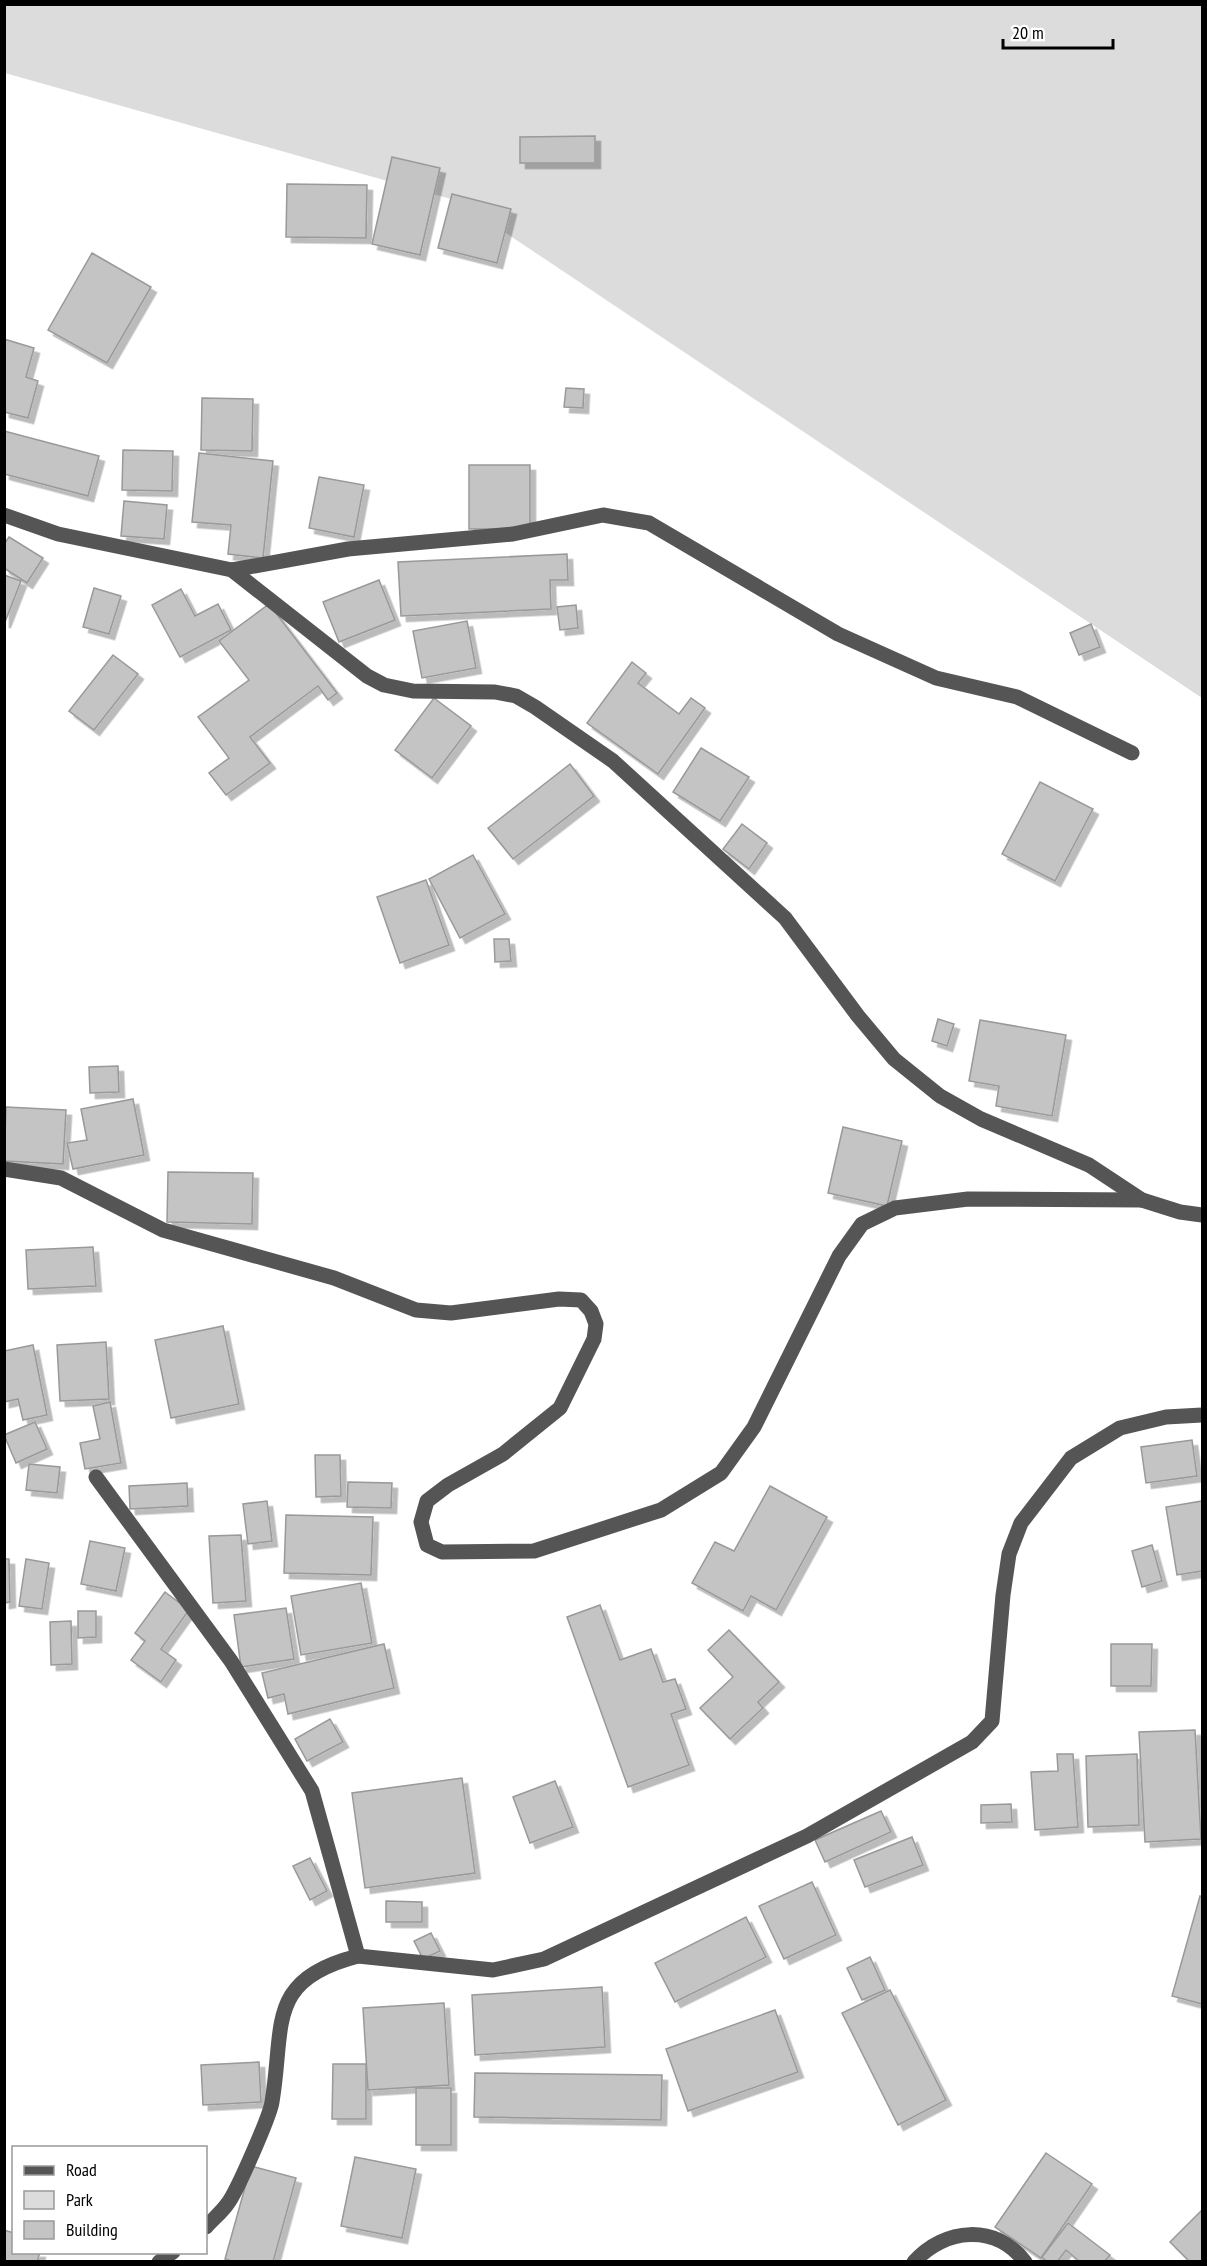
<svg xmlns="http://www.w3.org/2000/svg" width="1207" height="2266" font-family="'PT Sans Narrow',sans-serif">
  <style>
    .green { fill: #dcdcdc }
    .building { fill: #c4c4c4; stroke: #999; stroke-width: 1.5; filter: url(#shadow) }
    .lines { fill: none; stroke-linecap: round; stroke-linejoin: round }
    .minor { stroke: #555; stroke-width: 15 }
  </style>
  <defs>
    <filter id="shadow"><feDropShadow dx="5.5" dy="5.5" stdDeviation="0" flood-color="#0004"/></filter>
  </defs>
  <rect width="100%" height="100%" fill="#fff"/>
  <polygon class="green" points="4,5 1202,5 1202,698 458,201 5,73"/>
  <g class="building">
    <polygon points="595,136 595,163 520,163 520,137"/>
    <polygon points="392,157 440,168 420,255 372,244"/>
    <polygon points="287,184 367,185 366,238 286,237"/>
    <polygon points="452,194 511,209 497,263 438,248"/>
    <polygon points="92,253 151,287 107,363 48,330"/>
    <polygon points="4,339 34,348 26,377 38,381 28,418 4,412"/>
    <polygon points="566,388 584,389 583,408 564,407"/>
    <polygon points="202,398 253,399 252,451 201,450"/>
    <polygon points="4,431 99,456 88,496 4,474"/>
    <polygon points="123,450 173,451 172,491 122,490"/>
    <polygon points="199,453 273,461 263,558 228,554 231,525 192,522"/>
    <rect x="469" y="465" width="61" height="64"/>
    <polygon points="319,477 364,485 354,537 309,528"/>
    <polygon points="124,501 167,505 164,539 121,536"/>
    <polygon points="9,537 43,558 27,583 4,568 4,544"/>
    <polygon points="567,554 568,580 550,580 551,609 401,616 398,562"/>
    <polygon points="4,575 21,581 5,622 4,622"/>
    <polygon points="379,580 395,620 339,642 323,602"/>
    <polygon points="94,588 121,596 109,634 83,627"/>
    <polygon points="181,589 195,616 218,604 231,630 180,657 152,605"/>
    <polygon points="269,604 337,693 328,700 318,686 250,737 270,763 226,795 209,773 229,758 198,717 249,680 219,641"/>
    <polygon points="576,605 578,628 560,630 557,607"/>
    <polygon points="467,621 476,668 422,678 413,631"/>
    <polygon points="1091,624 1100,647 1079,655 1070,633"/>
    <polygon points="113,655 138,674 94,730 69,711"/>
    <polygon points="632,662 646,673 638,683 679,714 691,698 705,708 658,774 587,723"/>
    <polygon points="434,698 471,726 432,778 395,750"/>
    <polygon points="701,748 749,777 720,821 673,792"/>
    <polygon points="570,764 594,796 513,859 488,828"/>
    <polygon points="1040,782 1093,809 1055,881 1002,854"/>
    <polygon points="742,824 767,843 749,869 723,849"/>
    <polygon points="473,855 505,914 460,938 429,879"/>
    <polygon points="426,880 449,945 400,963 377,897"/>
    <polygon points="494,939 509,939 511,961 495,962"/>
    <polygon points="938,1019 954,1024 947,1046 932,1041"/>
    <polygon points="980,1020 1066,1035 1052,1116 996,1106 999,1086 969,1081"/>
    <polygon points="118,1066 119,1092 90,1093 89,1067"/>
    <polygon points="133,1099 144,1155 73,1169 67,1143 87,1140 81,1109"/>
    <polygon points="6,1107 66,1110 63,1164 4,1161"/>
    <polygon points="843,1127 902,1141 887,1206 828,1193"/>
    <polygon points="168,1172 253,1173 252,1224 167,1222"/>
    <polygon points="93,1247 96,1286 28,1289 26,1250"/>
    <polygon points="223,1326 239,1404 171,1418 155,1340"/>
    <polygon points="106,1342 109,1399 60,1401 57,1345"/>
    <polygon points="33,1345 47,1415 23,1420 18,1399 4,1402 4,1351"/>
    <polygon points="110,1402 121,1463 85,1469 80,1443 100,1439 93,1406"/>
    <polygon points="35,1422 47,1449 16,1463 4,1435"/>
    <polygon points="1192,1440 1197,1476 1146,1483 1141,1447"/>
    <polygon points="315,1455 340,1455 341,1496 316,1497"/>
    <polygon points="29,1464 60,1467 57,1493 26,1490"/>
    <polygon points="348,1482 392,1483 391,1508 347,1507"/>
    <polygon points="187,1483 188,1506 130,1509 129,1486"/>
    <polygon points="770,1486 827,1517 776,1610 751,1596 743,1611 692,1583 715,1542 734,1551"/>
    <polygon points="267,1501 272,1541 248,1544 243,1504"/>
    <polygon points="1202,1501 1202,1571 1177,1575 1166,1507"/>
    <polygon points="286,1515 373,1517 371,1575 284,1573"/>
    <polygon points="241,1535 246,1601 213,1603 209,1536"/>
    <polygon points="90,1541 125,1548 116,1591 81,1584"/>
    <polygon points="1152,1545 1162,1581 1142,1587 1132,1551"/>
    <polygon points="4,1559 9,1559 10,1602 4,1603"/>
    <polygon points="26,1559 49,1563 42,1609 19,1606"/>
    <polygon points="361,1583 372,1643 301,1655 291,1596"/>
    <polygon points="165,1592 189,1610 161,1649 176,1660 161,1682 131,1660 145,1641 135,1633"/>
    <polygon points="600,1605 620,1660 651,1649 663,1682 675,1679 686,1709 671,1714 689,1765 628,1787 567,1617"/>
    <polygon points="286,1608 294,1659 241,1667 234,1615"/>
    <polygon points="78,1611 96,1611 96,1637 78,1638"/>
    <polygon points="71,1621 72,1664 51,1665 50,1622"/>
    <polygon points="729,1630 779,1682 758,1702 763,1708 730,1739 700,1708 733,1677 708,1650"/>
    <polygon points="384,1644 394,1688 288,1714 284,1694 268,1698 262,1673"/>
    <polygon points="1111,1644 1152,1644 1151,1686 1111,1686"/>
    <polygon points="330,1719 343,1742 307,1761 295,1739"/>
    <polygon points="1195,1730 1201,1839 1145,1842 1139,1732"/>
    <polygon points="1057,1754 1073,1754 1078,1827 1035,1830 1031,1772 1058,1771"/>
    <polygon points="1137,1754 1139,1825 1088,1827 1086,1756"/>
    <polygon points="462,1778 475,1873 365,1888 352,1793"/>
    <polygon points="555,1781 573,1827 530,1843 513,1797"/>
    <polygon points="1011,1804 1012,1822 981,1823 981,1805"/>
    <polygon points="881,1811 891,1832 825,1862 815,1840"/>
    <polygon points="912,1837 923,1865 865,1887 854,1860"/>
    <polygon points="310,1858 327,1891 310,1900 293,1866"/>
    <polygon points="812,1882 836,1935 784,1959 759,1906"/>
    <polygon points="1200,1896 1202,1897 1202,2004 1172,1996"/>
    <polygon points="386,1901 422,1902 422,1922 386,1922"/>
    <polygon points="746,1917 766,1957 675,2002 655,1963"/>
    <polygon points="431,1933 440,1951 423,1959 414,1941"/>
    <polygon points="870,1957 885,1990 862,2000 847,1968"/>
    <polygon points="602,1987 605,2047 475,2055 472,1995"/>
    <polygon points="890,1990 946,2100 898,2125 842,2013"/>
    <polygon points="444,2003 449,2085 368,2090 363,2008"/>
    <polygon points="775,2010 798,2072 688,2111 666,2049"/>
    <polygon points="259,2062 261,2102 203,2105 201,2065"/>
    <polygon points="333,2064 366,2064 366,2119 332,2119"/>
    <polygon points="475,2073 662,2075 661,2120 474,2117"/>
    <rect x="416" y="2088" width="35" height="57"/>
    <polygon points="1046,2153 1092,2184 1041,2258 995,2227"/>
    <polygon points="355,2157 416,2169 402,2238 341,2226"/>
    <polygon points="251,2166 296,2178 273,2262 234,2262 225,2259"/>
    <polygon points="1202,2210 1202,2262 1190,2262 1170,2242"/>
    <polygon points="1068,2223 1110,2255 1104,2262 1080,2262 1066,2250 1057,2262 1047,2262 1042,2257"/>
    <polygon points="4,2230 14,2233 14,2252 40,2252 37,2262 4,2262"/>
  </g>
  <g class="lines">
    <g class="minor">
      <polyline points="4,515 58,534 232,570 367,676 384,685 413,691 495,692 516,696 535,707 613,761 785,918 858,1016 894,1059 940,1096 981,1119 1089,1165 1142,1200 1180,1212 1202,1215"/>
      <polyline points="232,570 348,549 513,534 603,515 649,523 838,634 936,678 1017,697 1132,753"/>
      <polyline points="4,1169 61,1178 163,1230 334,1278 416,1310 451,1313 559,1299 581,1300 591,1311 596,1324 594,1339 560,1408 503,1454 448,1485 427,1501 421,1522 427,1545 442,1552 534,1551 661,1510 721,1473 754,1427 839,1256 862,1224 895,1208 968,1199 1142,1200"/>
      <polyline points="96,1477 231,1661 312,1791 358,1956"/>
      <path d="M206,2227c7,-8 16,-15 22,-24 9,-12 42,-87 44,-101 13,-77 -7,-122 86,-146l135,14 51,-11 263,-123 165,-94 20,-21 11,-126 6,-41 12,-31 50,-65 49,-30 46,-11 36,-2"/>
      <polyline points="159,2262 173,2252"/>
      <path d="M914,2262c30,-34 82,-39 111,0"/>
    </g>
  </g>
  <rect width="1207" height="2266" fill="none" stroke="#000000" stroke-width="12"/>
  <rect x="12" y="2146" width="195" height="108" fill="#ffffff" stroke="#999999" stroke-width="1.5"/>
  <rect x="24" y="2166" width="30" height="9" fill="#555555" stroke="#999999" stroke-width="1.5"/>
  <text x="66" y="2176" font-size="18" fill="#000000">Road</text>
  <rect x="24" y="2191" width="30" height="18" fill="#dcdcdc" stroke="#999999" stroke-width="1.5"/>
  <text x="66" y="2206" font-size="18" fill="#000000">Park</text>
  <rect x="24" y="2221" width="30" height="18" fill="#c4c4c4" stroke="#999999" stroke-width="1.5"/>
  <text x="66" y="2236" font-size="18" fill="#000000">Building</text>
  <path d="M1003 39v9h110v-9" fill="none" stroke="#000000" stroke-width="3"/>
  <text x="1012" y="39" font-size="18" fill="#000000" stroke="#ffffff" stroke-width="4.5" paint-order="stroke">20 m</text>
</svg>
